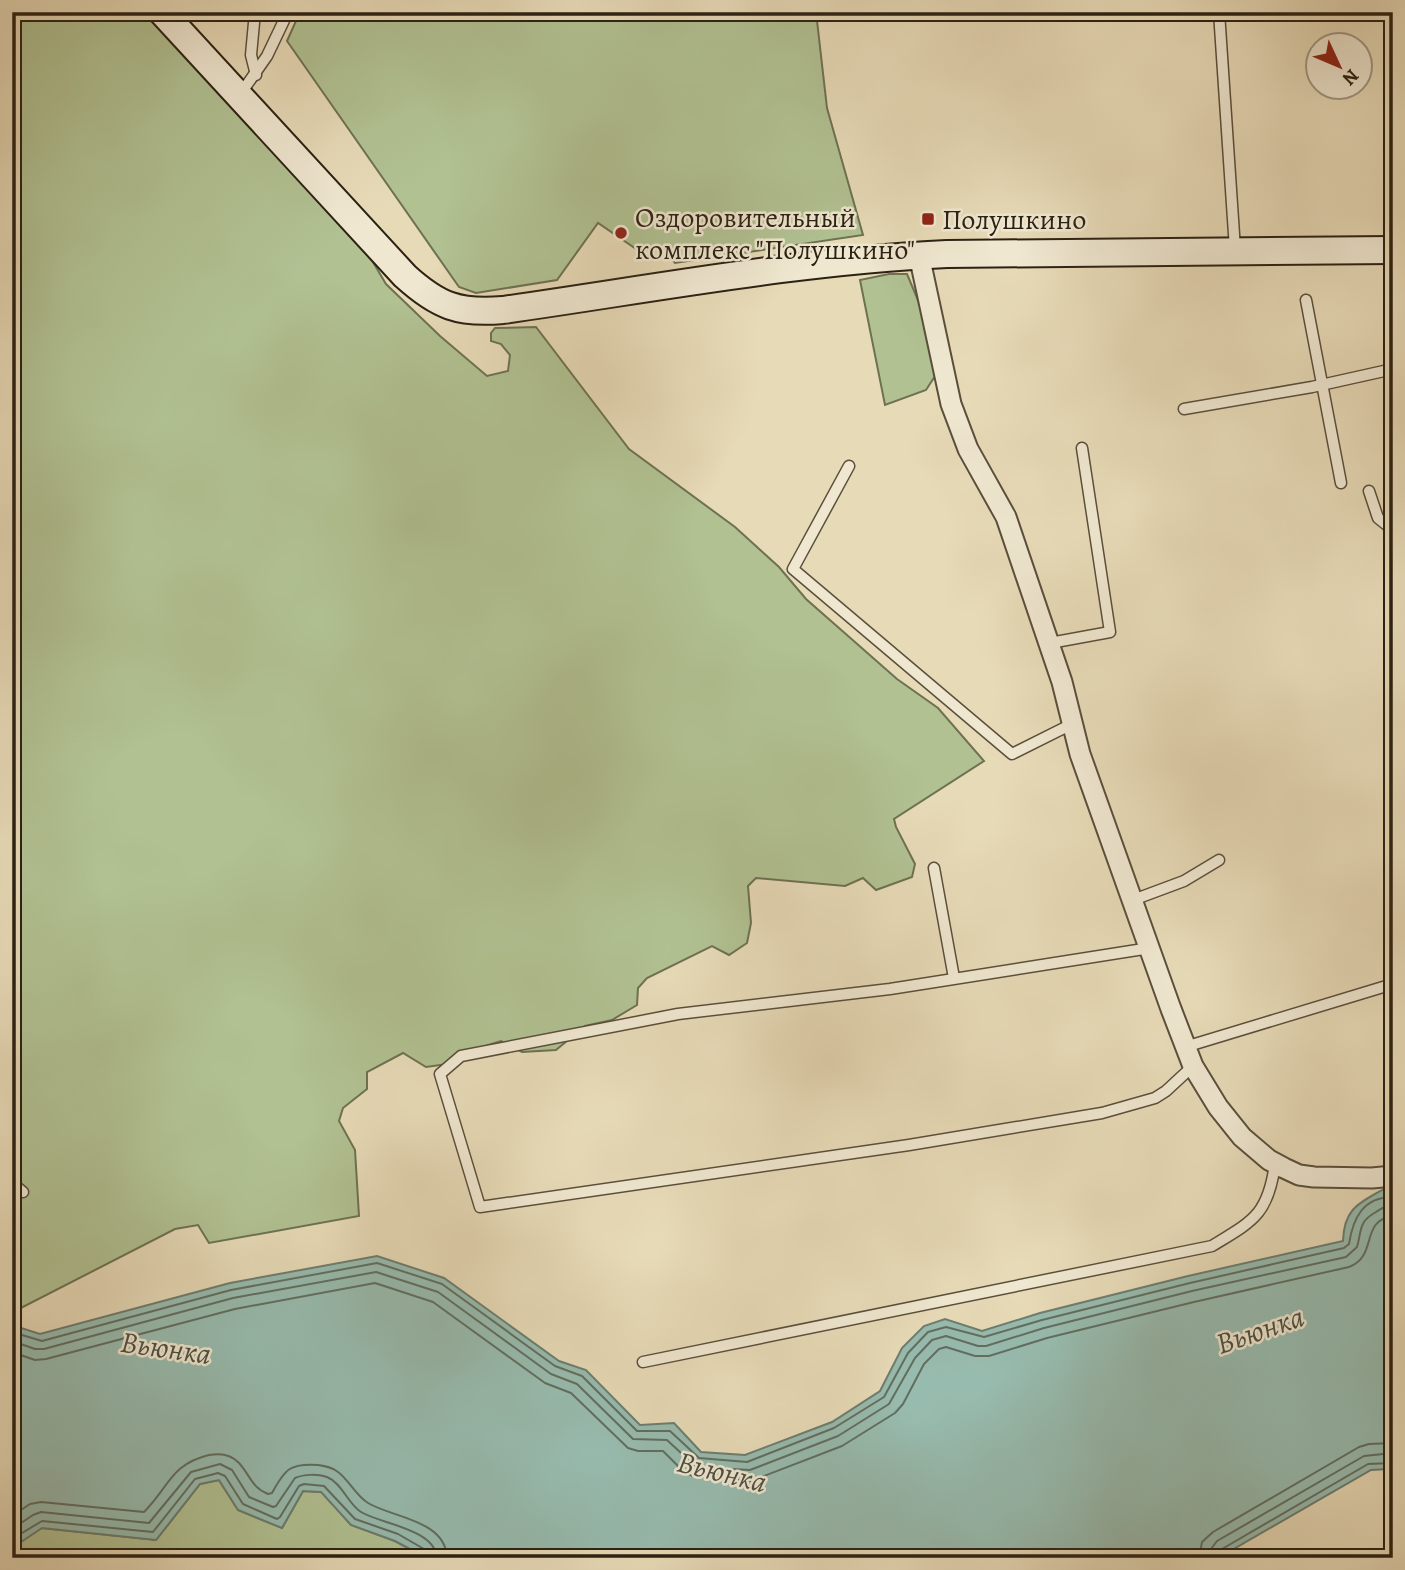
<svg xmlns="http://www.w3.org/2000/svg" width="1405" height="1570" font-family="Alegreya,serif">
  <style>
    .green { fill: #b1c192; stroke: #6e7152; stroke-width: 2 }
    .water { fill: #97bbae; stroke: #6c7d70; stroke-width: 2 }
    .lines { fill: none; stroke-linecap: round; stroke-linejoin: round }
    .shore { stroke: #616e60; stroke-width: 2 }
    .lane-casing { stroke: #5a4f3c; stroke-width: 13 }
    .street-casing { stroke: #5a4f3c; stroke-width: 23 }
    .secondary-casing { stroke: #2b2113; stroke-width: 30 }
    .lane { stroke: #efe7d0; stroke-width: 10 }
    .street { stroke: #efe7d0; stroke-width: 19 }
    .secondary { stroke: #efe7d0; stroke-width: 26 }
    .poi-dot { fill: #8f2418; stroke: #efe7d0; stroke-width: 2.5 }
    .labels { text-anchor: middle; stroke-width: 5; stroke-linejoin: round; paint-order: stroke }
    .poi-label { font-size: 28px; fill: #2b2113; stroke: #efe7d0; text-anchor: start }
    .water-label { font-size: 30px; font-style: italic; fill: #4b4f42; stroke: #efe7d0 }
  </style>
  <rect width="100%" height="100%" fill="#e7dab7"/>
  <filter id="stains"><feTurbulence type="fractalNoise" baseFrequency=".00286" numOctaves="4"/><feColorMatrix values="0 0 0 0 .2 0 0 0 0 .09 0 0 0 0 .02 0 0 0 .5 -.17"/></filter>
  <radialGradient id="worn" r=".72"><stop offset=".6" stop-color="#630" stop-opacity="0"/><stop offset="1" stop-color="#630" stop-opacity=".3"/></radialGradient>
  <g class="green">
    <polygon points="12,12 148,12 370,257 386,284 440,336 487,376 508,371 510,355 501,344 491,341 491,333 495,328 536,327 629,449 735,527 779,567 806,599 897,679 938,708 984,761 894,819 896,827 915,864 912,877 876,890 863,878 845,886 756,878 748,886 751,923 747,943 729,955 712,946 647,978 638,988 637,1005 612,1020 585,1026 556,1050 522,1052 501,1041 479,1048 455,1063 426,1067 403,1053 367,1072 367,1089 343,1108 339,1121 355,1150 359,1216 209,1243 198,1225 175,1229 19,1309 12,1309"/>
    <polygon points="300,12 816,12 827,108 863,235 675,263 663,248 639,251 598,223 557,280 476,293 459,287 287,41"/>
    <polygon points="889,274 907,274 923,312 937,373 926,390 885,405 860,280"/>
    <polygon points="219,1480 238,1510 282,1528 303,1491 322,1492 351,1525 395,1541 423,1556 442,1558 12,1558 12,1548 41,1528 156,1540 200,1484"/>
  </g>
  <path class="water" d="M1382,1190h11v281l-4,-2 -18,1 -153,88h-776l-19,-2 -28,-15 -44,-16 -30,-33 -18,-1 -21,37 -44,-18 -19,-30 -19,4 -44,56 -114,-12 -30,20v-223l28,9 190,-51 147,-27 67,22 115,83 27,9 54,55 34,-2 27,29 44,3 87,-33 48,-31 22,-43 22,-22 21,-7 37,12 58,-18 148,-37 155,-35c1,-31 14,-37 39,-51z"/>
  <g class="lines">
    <g class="shore">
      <path d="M12,1332l30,9 189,-51 146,-27 65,21 113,82 27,10 55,55h33l29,27 48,4 87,-34 50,-31 24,-44 20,-21 18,-5 38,10 58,-17 148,-37 154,-35 5,-4c4,-26 14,-47 44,-47"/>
      <path d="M12,1341l23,8h9l189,-51 143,-26 62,20 113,82 26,10 56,55 34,1 29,27 54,3 88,-34 51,-32 26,-46 17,-18 14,-4 32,10h8l58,-18 148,-37 154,-34 11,-10c5,-17 1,-25 19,-35 6,-4 9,-6 17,-6"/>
      <path d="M12,1352l23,8 11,-1 189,-50 140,-26 58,19 112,81 26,10 57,55 10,3h25l19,19 10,6 59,5 91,-35 53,-33 8,-9 21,-40 15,-15 7,-2 29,9h14l58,-18 147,-36 155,-35c30,-12 10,-46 44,-51"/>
      <path d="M12,1516l18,-12 11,-2 103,10c25,-25 27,-48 65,-57 11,-2 22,-1 30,8 11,12 13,25 29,31l4,-1c13,-24 18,-30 46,-28 7,1 14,2 20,7 11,8 18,24 30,31 25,15 78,17 79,55"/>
      <path d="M12,1529l21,-14 8,-3 108,11 42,-51 29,-8 12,6 17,27 24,10 3,-1 19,-28c9,-4 23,-4 32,-1 15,6 21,27 34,35 20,12 74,17 76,46"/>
      <polyline points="12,1539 42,1521 153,1532 195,1479 218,1473 225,1476 243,1504 277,1519 280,1517 299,1486 304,1484 324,1486 355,1519 398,1534 424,1549 428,1558"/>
      <polyline points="1199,1558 1202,1542 1213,1532 1359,1447 1369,1444 1393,1443"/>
      <polyline points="1209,1558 1211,1549 1217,1541 1364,1456 1393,1453"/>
      <polyline points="1218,1558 1222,1549 1368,1464 1393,1463"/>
    </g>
    <g class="lane-casing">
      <g id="lane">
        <polyline points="255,12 251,55 256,75"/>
        <polyline points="1219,12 1235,249"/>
        <polyline points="239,96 267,56 288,12"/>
        <polyline points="1306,300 1341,483"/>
        <polyline points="1184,409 1312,387 1393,369"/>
        <polyline points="849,466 793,569 1012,754 1072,724"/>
        <polyline points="1369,491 1378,518 1388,526 1393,525"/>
        <polyline points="1050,643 1110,632 1082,448"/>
        <polyline points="934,868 954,978"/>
        <polyline points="1133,900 1184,881 1219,860"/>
        <polyline points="1150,948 890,989 678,1014 461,1056 440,1074 480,1207 909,1145 1102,1113 1155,1098 1166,1091 1193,1066"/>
        <polyline points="1185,1047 1393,984"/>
        <polyline points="12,1183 23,1192"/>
        <path d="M643,1362l569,-116c41,-25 56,-31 63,-82"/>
      </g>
    </g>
    <g class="street-casing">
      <polyline id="street" points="919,255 951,404 968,449 1006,517 1062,682 1080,754 1171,1009 1193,1066 1218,1107 1242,1137 1269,1160 1284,1168 1299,1175 1314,1177 1372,1178 1393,1176"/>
    </g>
    <g class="secondary-casing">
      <path id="secondary" d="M162,12l243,264c33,30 54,38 98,34 148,-21 295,-49 444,-56l446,-4"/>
    </g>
    <use href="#lane" class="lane"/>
    <use href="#street" class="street"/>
    <use href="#secondary" class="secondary"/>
  </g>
  <g class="poi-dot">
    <rect x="921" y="212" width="14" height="14" rx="3.5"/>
    <circle cx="621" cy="233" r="7"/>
  </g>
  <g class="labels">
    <g class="poi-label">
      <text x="635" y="227">Оздоровительный<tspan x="635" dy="32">комплекс "Полушкино"</tspan></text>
      <text x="942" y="229">Полушкино</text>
    </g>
    <g class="water-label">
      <text transform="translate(1260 1330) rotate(-19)" y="10">Вьюнка</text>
      <text transform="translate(166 1348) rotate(8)" y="10">Вьюнка</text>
      <text transform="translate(722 1472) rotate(14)" y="10">Вьюнка</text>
    </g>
  </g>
  <rect width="1405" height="1570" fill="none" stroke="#e7dab7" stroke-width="42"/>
  <rect x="14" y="14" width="1377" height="1542" fill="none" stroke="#2b2113" stroke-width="3.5"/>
  <rect x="21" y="21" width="1363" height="1528" fill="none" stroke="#2b2113" stroke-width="2"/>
  <g transform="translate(1339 66) rotate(134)"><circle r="33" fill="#efe7d0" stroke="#a19884" stroke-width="2"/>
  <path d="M0-5L12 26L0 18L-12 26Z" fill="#8f2418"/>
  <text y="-10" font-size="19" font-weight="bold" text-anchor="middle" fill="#2b2113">N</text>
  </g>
  <rect width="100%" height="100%" filter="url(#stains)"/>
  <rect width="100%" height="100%" fill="url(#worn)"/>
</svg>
